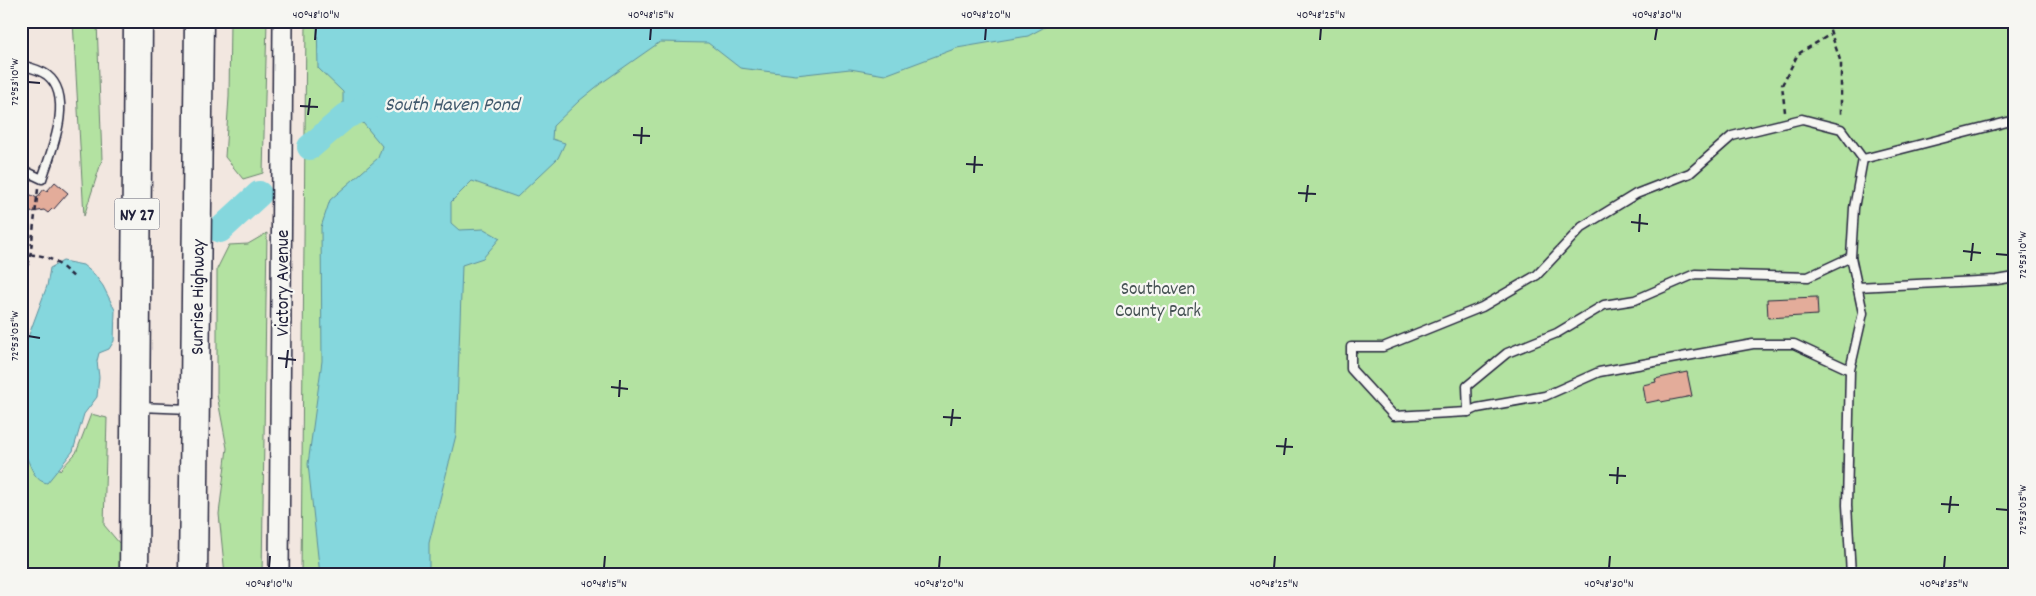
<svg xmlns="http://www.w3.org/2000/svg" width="2036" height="596" font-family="Dekko,sans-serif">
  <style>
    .green { fill: #b3e2a1; stroke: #6a826e }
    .water { fill: #85d7dd; stroke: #5d8f9c }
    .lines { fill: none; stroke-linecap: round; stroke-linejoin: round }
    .river { stroke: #85d7dd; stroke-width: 26 }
    .building { fill: #e3ac9a; stroke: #22223b }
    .service-casing { stroke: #22223b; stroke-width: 11 }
    .tertiary-casing { stroke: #22223b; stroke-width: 22 }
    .motorway-casing { stroke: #22223b; stroke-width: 31 }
    .path { stroke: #22223b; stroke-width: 2.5; stroke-dasharray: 5 4; stroke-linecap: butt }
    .service { stroke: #f6f6f2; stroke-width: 8 }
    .tertiary { stroke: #f6f6f2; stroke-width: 19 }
    .motorway { stroke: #f6f6f2; stroke-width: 28 }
    .ticks { fill: none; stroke: #22223b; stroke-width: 2 }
    .labels { text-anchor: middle; stroke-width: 4.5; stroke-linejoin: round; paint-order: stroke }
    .shield { fill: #f6f6f2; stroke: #626272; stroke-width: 1 }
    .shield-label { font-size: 18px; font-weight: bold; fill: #22223b }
    .street-label { font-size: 19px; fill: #22223b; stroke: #f6f6f2 }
    .park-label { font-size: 19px; fill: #465254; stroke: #f6f6f2 }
    .water-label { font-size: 20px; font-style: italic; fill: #40586c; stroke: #f6f6f2 }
    .neatline { fill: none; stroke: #22223b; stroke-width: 2 }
    .ticks-label { font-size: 12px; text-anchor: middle; fill: #22223b }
  </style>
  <rect width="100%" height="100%" fill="#f2e7e0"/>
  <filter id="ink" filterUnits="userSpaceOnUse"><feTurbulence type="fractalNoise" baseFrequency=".02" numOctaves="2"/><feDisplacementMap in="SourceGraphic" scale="10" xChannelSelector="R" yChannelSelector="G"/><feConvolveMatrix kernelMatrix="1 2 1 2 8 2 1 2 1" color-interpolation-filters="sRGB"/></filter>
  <g filter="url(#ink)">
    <g class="green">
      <polygon points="73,21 97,21 102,160 84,216"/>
      <polygon points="230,21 267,21 263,173 243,179 225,157 229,97"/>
      <polygon points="306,21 2015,21 2015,575 301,575"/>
      <polygon points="267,233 262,575 225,575 219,514 227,448 217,395 217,269 229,245 248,244"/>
      <polygon points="91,414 107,418 104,525 120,544 119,575 21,575 21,421 29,424 60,470 76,453"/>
    </g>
    <g class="water">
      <polygon points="317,21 1056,21 1028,36 957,48 885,75 850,69 796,75 740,68 708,43 660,42 600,84 579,101 553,126 552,139 565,143 558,158 517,197 472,181 451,202 451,223 459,230 484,229 500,238 483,258 462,265 456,435 429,543 429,575 320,575 308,464 322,361 321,227 330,200 378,158 382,146 363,123 356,121 354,123 339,109 343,105 343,92 318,68"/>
      <path d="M63,261l20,4 11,9 9,12 12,24 -1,31 -5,8 -10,4 -2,8 2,16 -2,20 -13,17 -11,37 -26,32c-16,-3 -16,-22 -26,-35v-104l6,-4 20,-54 3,-18z"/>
    </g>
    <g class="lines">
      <g class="river">
        <polyline points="310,147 346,116 378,102"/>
        <polyline points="220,230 259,194"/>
      </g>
    </g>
    <g class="building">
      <polygon points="55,182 68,193 53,210 52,209 48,213 44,210 21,214 21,190 37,198 44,189 47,191"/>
      <polygon points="1817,297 1818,315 1768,318 1767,299"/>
      <polygon points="1687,372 1692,396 1661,402 1660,400 1646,403 1643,385 1656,382 1655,379"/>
    </g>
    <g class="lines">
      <g class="service-casing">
        <g id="service">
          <path d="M21,65c8,2 19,5 26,10 28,22 4,77 -5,104l-21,-10"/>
          <polyline points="1863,159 2015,120"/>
          <polyline points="1857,287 1997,280 2015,277"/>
          <polyline points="1850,370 1794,344 1753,344 1599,372 1545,396 1477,408 1468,412 1394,416 1351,369 1351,347 1383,347 1482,307 1537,275 1582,227 1636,194 1690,173 1732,136 1802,119 1841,129 1863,159 1854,208 1851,257 1863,313 1850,370 1847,505 1851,575"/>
          <polyline points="139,407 190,409"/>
          <polyline points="1468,412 1467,386 1507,353 1557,333 1604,305 1635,300 1695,274 1808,277 1851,257"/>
        </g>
      </g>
      <g class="tertiary-casing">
        <polyline id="tertiary" points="279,575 283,21"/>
      </g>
      <g class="motorway-casing">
        <g id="motorway">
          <polyline points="134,575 138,21"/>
          <path id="s1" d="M193,575l6,-554"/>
        </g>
      </g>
      <g class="path">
        <polyline points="1827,21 1841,63 1841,117"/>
        <polyline points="1785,112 1782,85 1798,54 1831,34"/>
        <path d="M21,256c26,-5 37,7 55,23"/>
        <polyline points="25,274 30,258 38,189"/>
      </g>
      <use href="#service" class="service"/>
      <use href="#tertiary" class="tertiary"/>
      <use href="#motorway" class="motorway"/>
    </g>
  </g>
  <path class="ticks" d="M315,40l1,-12M650,40l1,-12M985,40l1,-12M1320,40l1,-12M1655,40l2,-12M28,82l12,1M300,106l18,1M308,115l2,-17M633,135l17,1M641,144l1,-17M966,164l17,1M974,173l1,-17M1298,193l18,1M1306,202l2,-17M1631,222l17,2M1639,232l1,-18M1963,251l18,2M1996,254l12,1M1971,261l2,-18M28,336l12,2M278,358l18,2M286,368l2,-18M611,387l17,2M619,397l1,-17M943,417l18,1M951,426l2,-17M1276,446l17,1M1284,455l2,-17M1609,475l17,1M1617,484l1,-17M1941,504l18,1M1996,509l12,1M1949,513l2,-17M269,568l1,-12M604,568l1,-12M939,568l1,-12M1274,568l1,-12M1609,568l1,-12M1944,568l1,-12"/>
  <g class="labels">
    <rect class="shield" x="114.5" y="198.5" width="45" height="31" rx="4"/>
    <g class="shield-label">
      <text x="137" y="220">NY 27</text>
    </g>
    <g class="street-label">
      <text transform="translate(281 283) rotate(-90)" y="7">Victory Avenue</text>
      <text dy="7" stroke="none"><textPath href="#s1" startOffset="278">Sunrise Highway</textPath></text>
    </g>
    <g class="park-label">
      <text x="1158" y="294">Southaven<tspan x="1158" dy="22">County Park</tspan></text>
    </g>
    <g class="water-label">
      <text x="452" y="110">South Haven Pond</text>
    </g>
  </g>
  <rect width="2036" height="596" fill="none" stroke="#f6f6f2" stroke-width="55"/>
  <rect x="28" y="28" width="1980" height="540" class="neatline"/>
  <g class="ticks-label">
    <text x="316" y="18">40°48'10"N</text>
    <text x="651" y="18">40°48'15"N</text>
    <text x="986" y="18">40°48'20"N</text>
    <text x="1321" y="18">40°48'25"N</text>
    <text x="1657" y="18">40°48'30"N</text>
    <text transform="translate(14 82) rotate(-90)" y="4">72°53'10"W</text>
    <text transform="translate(2022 255) rotate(-90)" y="4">72°53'10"W</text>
    <text transform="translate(14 336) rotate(-90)" y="4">72°53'05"W</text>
    <text transform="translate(2022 510) rotate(-90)" y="4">72°53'05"W</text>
    <text x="269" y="587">40°48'10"N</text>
    <text x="604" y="587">40°48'15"N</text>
    <text x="939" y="587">40°48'20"N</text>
    <text x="1274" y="587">40°48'25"N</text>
    <text x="1609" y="587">40°48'30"N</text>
    <text x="1944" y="587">40°48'35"N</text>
  </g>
</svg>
